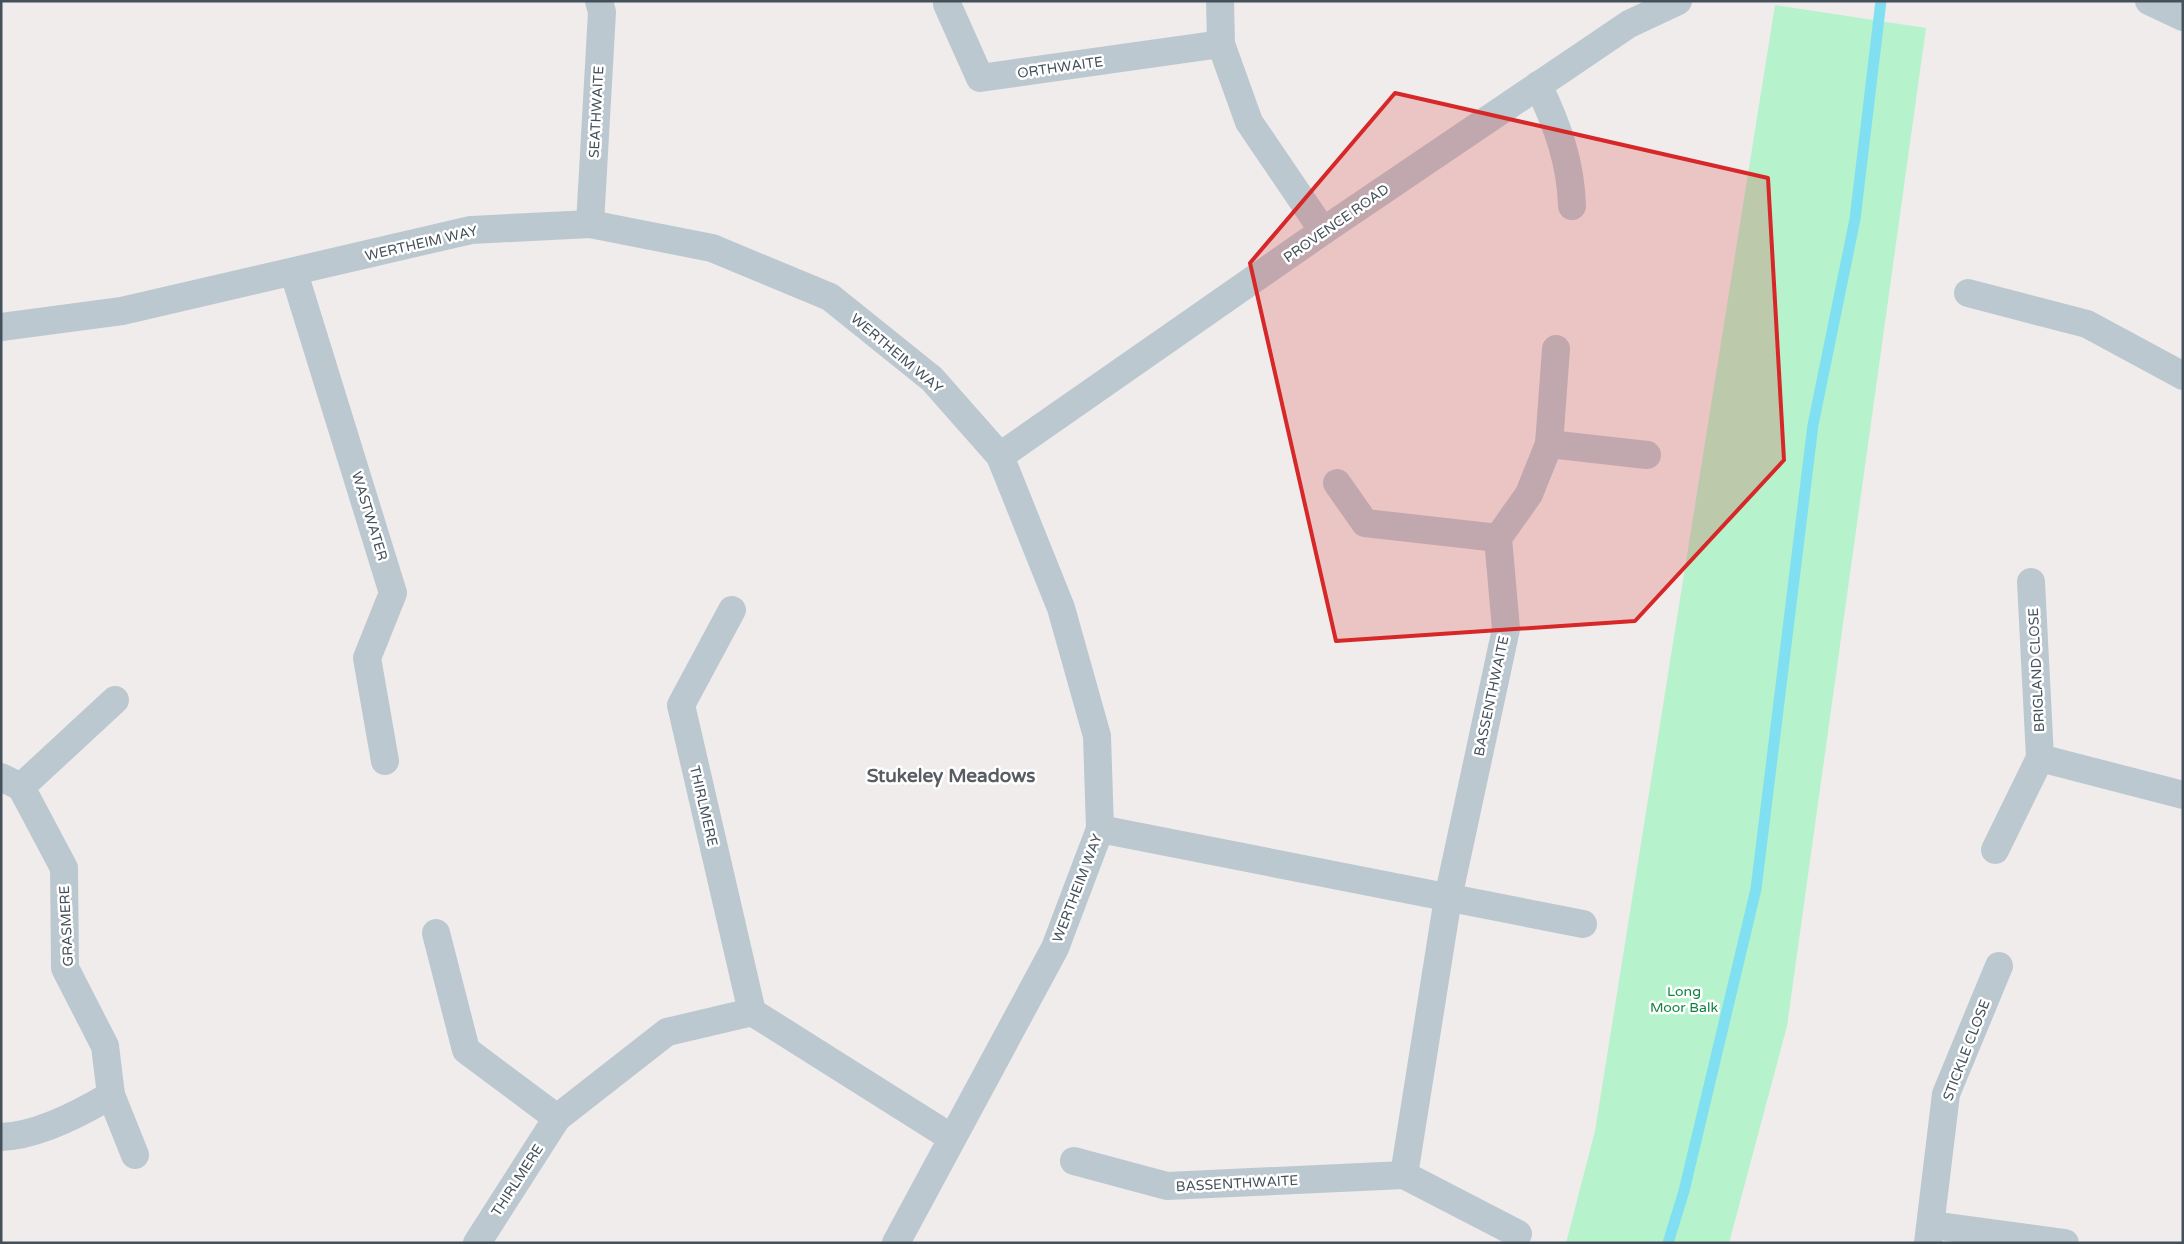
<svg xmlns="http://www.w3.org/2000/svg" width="2184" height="1244" font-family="'Varela Round',sans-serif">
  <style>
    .green { fill: #b6f2cb }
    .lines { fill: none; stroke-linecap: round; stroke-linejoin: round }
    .stream { stroke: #80e0f2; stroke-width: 11 }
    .minor { stroke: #bcc8d0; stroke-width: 28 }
    .marked { fill: #d62828; fill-opacity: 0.2; stroke: #d62828; stroke-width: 4; stroke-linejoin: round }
    .labels { text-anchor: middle; stroke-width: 5; stroke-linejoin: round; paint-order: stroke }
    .street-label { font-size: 14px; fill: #44515b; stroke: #fff }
    .park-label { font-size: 14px; fill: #108243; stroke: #fff }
    .district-label { font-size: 19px; font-weight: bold; fill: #595d62; stroke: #fff }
  </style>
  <rect width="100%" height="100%" fill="#f0ecec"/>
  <polygon class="green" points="1775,5 1926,28 1787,1026 1729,1243 1566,1243 1595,1131"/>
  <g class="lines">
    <polyline class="stream" points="1668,1243 1684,1191 1756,889 1813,425 1855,219 1881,1"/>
    <g class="minor">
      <polyline points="1220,1 1221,44 1249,122 1323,231"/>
      <polyline points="2149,1 2183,17"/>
      <polyline points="947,4 980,78 1221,44"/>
      <path d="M1538,85c19,39 33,78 34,121"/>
      <polyline points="590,224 602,12 599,1"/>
      <polyline points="294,273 393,593 367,658 385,761"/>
      <polyline points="1968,293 2087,324 2183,376"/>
      <polyline points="1,327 122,311 471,230 590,224 712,248 830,297 932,379 1000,456 1061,608 1097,736 1100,829 1055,948 896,1243"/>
      <polyline points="1549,444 1647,455"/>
      <polyline points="1000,456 1323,231 1629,24 1678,1"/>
      <polyline points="1337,483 1365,523 1498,538"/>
      <polyline points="732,610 681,705 752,1012"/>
      <polyline points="2040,758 2183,795"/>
      <polyline points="1,777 21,787 115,700"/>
      <polyline points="21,787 64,868 65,968 105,1046 111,1095 135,1155"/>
      <polyline points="1100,829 1583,924"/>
      <polyline points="1995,850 2040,758 2031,582"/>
      <polyline points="436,933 466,1050 557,1118"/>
      <path d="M1,1137c36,-1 80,-24 110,-42"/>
      <polyline points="1074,1161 1167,1186 1404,1175 1518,1234"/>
      <polyline points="1404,1175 1448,898 1506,629 1498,538 1529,494 1549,444 1556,349"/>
      <polyline points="1932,1225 2065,1243"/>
      <polyline points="477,1243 557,1118 667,1032 752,1012 952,1138"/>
      <polyline points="1928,1243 1946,1094 1999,966"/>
    </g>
  </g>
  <path class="marked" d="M1395,93l373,85 16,282 -149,161 -299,20 -86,-378z"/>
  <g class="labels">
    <g class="street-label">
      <text transform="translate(1060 67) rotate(-8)" y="5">ORTHWAITE</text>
      <text transform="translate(596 112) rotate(-87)" y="5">SEATHWAITE</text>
      <text transform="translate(1336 223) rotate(-35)" y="5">PROVENCE ROAD</text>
      <text transform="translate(421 243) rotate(-13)" y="5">WERTHEIM WAY</text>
      <text transform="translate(897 353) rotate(40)" y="5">WERTHEIM WAY</text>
      <text transform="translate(370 516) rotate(73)" y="5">WASTWATER</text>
      <text transform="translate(2036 670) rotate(-93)" y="5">BRIGLAND CLOSE</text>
      <text transform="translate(1491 696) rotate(-78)" y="5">BASSENTHWAITE</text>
      <text transform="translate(704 806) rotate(77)" y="5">THIRLMERE</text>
      <text transform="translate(1077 888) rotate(-69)" y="5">WERTHEIM WAY</text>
      <text transform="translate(66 926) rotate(-93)" y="5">GRASMERE</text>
      <text transform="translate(1966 1050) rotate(-69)" y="5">STICKLE CLOSE</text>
      <text transform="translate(517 1180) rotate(-57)" y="5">THIRLMERE</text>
      <text transform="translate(1237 1183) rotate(-3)" y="5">BASSENTHWAITE</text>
    </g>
    <g class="park-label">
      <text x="1684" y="996">Long<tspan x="1684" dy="16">Moor Balk</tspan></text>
    </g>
    <g class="district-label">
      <text x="951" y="782">Stukeley Meadows</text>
    </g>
  </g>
  <rect width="2184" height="1244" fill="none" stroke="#44515b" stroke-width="5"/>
</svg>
